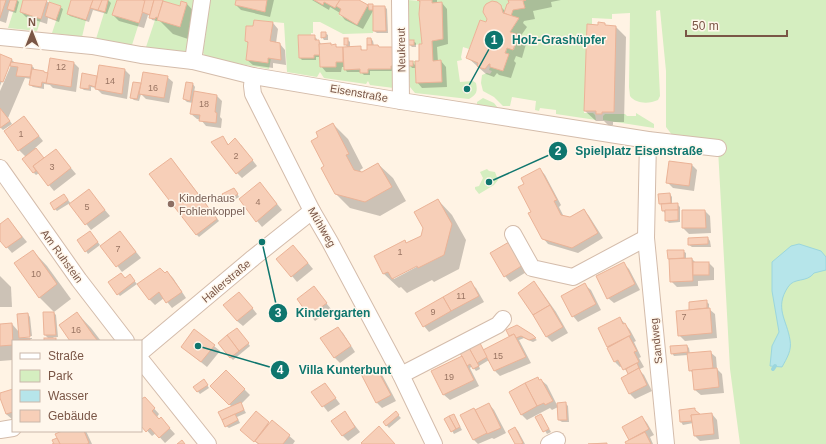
<svg xmlns="http://www.w3.org/2000/svg" width="826" height="444" font-family="Helvetica,sans-serif">
  <style>
    .green { fill: #d5eec0 }
    .water { fill: #b6e5ea; stroke: #9bd6dd }
    .shadow { fill: #0003; fill-rule: evenodd }
    .lines { fill: none; stroke-linecap: round; stroke-linejoin: round }
    .stream { stroke: #9bd6dd; stroke-width: 4 }
    .building { fill: #f7cfb8; stroke: #ebb397 }
    .street-casing { stroke: #d4bcab; stroke-width: 18 }
    .street { stroke: #fff; stroke-width: 16 }
    .education-dot { fill: #8d6e63; stroke: #fff7ec; stroke-width: 1.5 }
    .labels { text-anchor: middle; stroke-width: 3; stroke-linejoin: round; paint-order: stroke }
    .number-label { font-size: 9px; fill: #997462 }
    .street-label { font-size: 11px; fill: #7a5646; stroke: #fff7ec }
    .education-label { font-size: 11px; fill: #785e54; stroke: #fff7ec; text-anchor: start }
    .leader { fill: none; stroke: #0f766e; stroke-width: 1.5 }
    .callout-dot { fill: #0f766e; stroke: #fff7ec; stroke-width: 1.5 }
    .mark-label { font-size: 12px; text-anchor: middle; font-weight: bold; fill: #fff }
    .callout-label { font-size: 12px; text-anchor: middle; font-weight: bold; fill: #0f766e; stroke: #fff7ec; stroke-width: 3; stroke-linejoin: round; paint-order: stroke }
  </style>
  <rect width="100%" height="100%" fill="#fff3e4"/>
  <g class="green">
    <polygon points="17,0 23,0 20,12 41,19 37,31 8,28"/>
    <polygon points="48,0 71,0 67,14 86,20 82,37 52,33 61,6 49,2 49,1"/>
    <polygon points="108,0 117,0 112,15 139,23 132,45 96,39"/>
    <polygon points="163,0 193,0 194,6 186,51 182,53 146,47 156,17 180,27 187,3 181,1 180,6 163,1"/>
    <polygon points="208,0 236,0 235,5 265,12 267,0 314,0 323,5 324,2 335,8 336,6 341,9 339,15 357,24 368,5 369,10 373,10 373,33 343,34 320,22 313,22 313,33 311,33 311,35 298,36 299,58 314,58 314,55 320,55 320,67 336,67 336,62 343,62 344,70 391,69 391,66 398,66 394,88 370,85 368,81 366,84 324,78 320,72 317,77 287,72 284,23 254,20 253,26 246,26 245,41 248,42 246,60 267,63 268,58 271,58 269,69 207,58 203,53 209,7"/>
    <polygon points="408,0 420,1 419,14 422,44 414,45 414,40 408,40"/>
    <path d="M432,0h76l1,3 -2,1 -3,9c-5,-13 -29,-10 -17,6l-1,3 -6,-2 -11,29 -6,-2 -2,10 1,3 -5,1 3,21 13,-1 3,2c2,9 0,12 -7,16l-54,-6 -5,-6 -2,-21 5,-5h2l1,21h26l-1,-21h-8l-1,-20 11,-2 -1,-36h-10z"/>
    <path d="M526,0h300v444h-86l-10,-75 -12,-220 -39,-5 -13,-17v-56l-6,-61 -4,1 4,85 -2,4c-9,4 -22,4 -28,-4l-1,-9 1,-74 -18,1v5l-20,-1v7h-5l-3,88h9l2,2 1,5 -40,-6v-4l-16,-2 -1,3 -4,-1 1,-9 -24,-4 -2,9h-7l-9,-9 -11,-6 -2,-8 1,-8 5,-2 3,1 2,-3 -3,-1 1,-3 13,4 4,-23 7,2 5,-15 -9,-3 9,-13 -8,-3 2,-6 12,-2 -2,-7z"/>
    <polygon points="483,98 494,103 498,108 495,111 477,106 477,102"/>
    <polygon points="636,113 654,124 654,128 603,120 603,116 605,114 625,114 627,116 636,116"/>
    <polygon points="487,169 489,171 495,172 498,180 494,185 479,194 475,189 475,187 479,186 483,178 480,172"/>
  </g>
  <path class="water" d="M799,244l22,7 5,6v13l-12,3c-7,10 -20,4 -26,14 -14,21 -1,33 2,53 2,10 -3,18 -8,27l-12,-1 2,-20 7,-14 -7,-41v-29l19,-16z"/>
  <g class="shadow">
    <polygon points="0,0 17,0 19,2 16,13 9,11 6,23 0,21"/>
    <polygon points="24,0 45,0 49,3 60,7 63,9 59,22 48,18 47,24 26,17 21,12"/>
    <polygon points="72,0 108,0 111,3 107,14 93,10 89,22 70,16 68,14"/>
    <polygon points="118,0 138,0 146,2 147,0 162,0 166,3 180,7 182,3 187,4 201,19 194,41 173,34 158,19 157,21 152,20 150,16 148,15 144,28 119,21 113,15"/>
    <polygon points="237,0 274,0 270,17 241,10 236,5"/>
    <polygon points="312,0 356,0 370,8 372,5 374,7 385,7 387,9 388,33 377,33 374,31 374,9 363,29 345,20 340,14 340,13 330,7 329,10"/>
    <polygon points="418,0 437,0 437,4 442,3 447,9 448,44 437,47 438,62 441,61 446,67 447,87 422,88 417,82 416,68 412,68 410,65 412,62 416,66 420,62 423,45 421,3"/>
    <polygon points="509,0 561,0 551,2 552,7 533,11 535,19 524,21 523,23 527,27 520,37 526,44 522,58 516,56 514,61 516,63 511,78 499,75 497,73 494,77 486,74 467,57 487,23 500,6 505,11 510,4"/>
    <polygon points="255,21 273,23 278,29 276,43 280,44 285,50 286,65 273,63 273,68 253,65 247,60 249,44 246,41 254,27"/>
    <polygon points="604,24 607,26 616,27 626,37 624,122 613,122 613,125 608,125 604,121 596,121 585,111 599,26"/>
    <polygon points="325,33 328,35 328,40 324,40 322,37"/>
    <polygon points="314,36 317,39 317,41 319,41 322,45 330,44 332,46 335,45 338,48 348,48 345,44 347,39 350,42 350,47 360,47 363,51 368,51 371,39 373,41 374,46 378,46 380,48 397,48 393,71 370,71 370,75 364,75 361,72 347,72 345,69 345,67 342,67 341,72 326,72 321,66 321,57 316,57 316,60 302,60 300,58"/>
    <polygon points="413,41 416,43 416,47 412,47 409,44"/>
    <polygon points="0,55 12,60 15,63 32,66 34,68 34,70 49,75 74,63 79,68 76,92 53,88 50,85 44,84 44,89 33,87 30,85 31,79 25,78 8,118 12,124 3,130 0,127 0,91 12,63 10,62 0,86"/>
    <polygon points="125,70 130,75 127,99 102,94 96,88 91,87 91,91 84,90 81,88 97,76 98,78"/>
    <polygon points="167,77 173,82 169,103 146,99 141,94 139,101 134,100 131,98 133,83 142,84"/>
    <polygon points="193,84 195,87 194,92 217,96 222,101 220,117 222,119 221,128 206,126 201,120 197,119 191,114 193,103 187,102 184,99"/>
    <polygon points="24,117 43,141 35,148 44,159 56,150 76,174 54,191 39,173 36,175 34,173 26,157 19,150"/>
    <polygon points="333,124 348,139 363,168 360,170 362,173 378,164 393,178 406,201 380,216 350,208 335,193 320,138"/>
    <polygon points="222,137 229,145 241,145 257,166 242,178 237,173"/>
    <polygon points="173,161 219,221 199,237 196,234"/>
    <polygon points="691,164 697,170 694,191 673,188 667,182"/>
    <polygon points="540,169 545,175 561,205 559,207 564,217 570,218 584,210 589,216 603,238 578,253 548,244 543,238 532,212 525,184"/>
    <polygon points="265,189 282,210 262,227 240,200"/>
    <polygon points="89,191 110,216 91,230 70,203 57,211 55,209 66,197 71,204"/>
    <polygon points="236,191 239,197 229,203 227,200"/>
    <polygon points="670,194 672,197 672,204 677,204 680,207 680,222 669,223 666,220 665,213 663,210 662,206 660,203"/>
    <path d="M438,200l14,15 14,25 -7,29 -25,13 -2,-2 -25,13 -6,-6 -2,1 -15,-14 -9,-17 29,-16 3,3 14,-8zM421,262l1,2 -28,15 -1,-1z"/>
    <polygon points="683,211 705,211 710,216 711,233 689,234 683,228"/>
    <polygon points="8,219 27,242 12,253 0,239 0,225"/>
    <polygon points="120,232 141,258 122,272 102,246"/>
    <polygon points="92,234 100,245 88,254 86,251"/>
    <polygon points="708,238 710,241 711,247 692,247 689,245"/>
    <polygon points="509,243 528,271 510,282 505,276"/>
    <polygon points="33,251 47,266 71,299 54,312 39,297"/>
    <polygon points="683,251 686,253 686,259 692,259 696,263 709,263 714,268 714,280 698,281 698,286 677,287 671,281 670,260 669,259"/>
    <polygon points="299,252 313,269 297,282 292,276"/>
    <polygon points="623,263 629,269 640,290 614,303 608,298"/>
    <polygon points="167,272 173,278 186,298 172,308 164,298 155,305 149,299 165,274"/>
    <polygon points="0,276 11,287 12,307 0,307"/>
    <polygon points="132,278 137,284 120,296 118,294 125,279"/>
    <polygon points="470,283 476,288 484,302 429,332 424,326"/>
    <polygon points="534,283 539,288 556,312 568,333 552,342 547,337 519,293"/>
    <polygon points="585,285 591,290 601,310 578,322 573,316"/>
    <polygon points="314,288 331,309 315,321 298,299"/>
    <polygon points="245,299 257,314 243,326 237,321"/>
    <polygon points="706,301 709,304 709,309 715,314 717,338 685,341 679,335 691,311"/>
    <polygon points="54,313 56,315 58,337 53,337 57,341 45,341 49,339 45,335"/>
    <polygon points="77,313 91,328 101,341 71,341"/>
    <polygon points="28,314 30,317 32,336 24,336 25,338 32,338 32,339 29,339 31,341 13,341 13,360 0,361 0,325 12,324 19,332"/>
    <polygon points="620,318 630,330 636,341 634,342 641,357 639,358 644,367 640,369 640,371 644,375 652,391 635,399 630,394 622,378 629,374 622,366 620,367 615,362 599,329"/>
    <polygon points="517,326 537,340 533,342 524,338 519,340 531,363 500,376 495,371 489,360 479,366 480,369 476,371 472,366 470,368 479,386 450,400 444,395 433,372 463,356 480,344 484,350 511,336 508,331"/>
    <polygon points="337,328 343,333 355,352 340,363 334,357"/>
    <polygon points="239,331 250,346 233,360 230,357"/>
    <polygon points="214,346 220,351 207,367 182,347"/>
    <polygon points="687,346 689,348 690,354 710,352 716,357 717,369 722,374 724,393 701,395 695,390 694,374 690,370 688,355 674,356 672,353"/>
    <polygon points="376,368 381,373 396,401 382,408 377,403 362,375"/>
    <polygon points="226,371 250,395 241,404 246,413 237,417 240,423 229,428 226,426 232,407 211,386"/>
    <polygon points="541,380 547,385 558,407 552,410 550,408 527,420 521,414 539,381"/>
    <polygon points="206,383 209,388 200,394 194,387"/>
    <polygon points="325,384 340,404 328,412 313,393"/>
    <polygon points="13,390 13,420 6,414 0,395 0,394"/>
    <polygon points="141,400 150,404 159,414 157,417 166,424 175,434 165,443 156,433 152,436 141,424"/>
    <polygon points="565,403 568,406 569,422 562,422 559,420"/>
    <polygon points="489,404 494,410 506,433 494,439 492,438 478,444 473,439 475,411"/>
    <polygon points="695,410 701,416 712,414 717,420 719,439 700,441 695,436 693,423 683,425 681,422 680,411"/>
    <polygon points="256,413 269,424 272,421 295,441 293,444 258,444 247,435"/>
    <polygon points="345,413 360,432 348,441 342,435"/>
    <polygon points="396,413 401,418 389,428 384,422"/>
    <polygon points="454,415 462,430 454,434 445,419"/>
    <polygon points="541,415 551,432 547,434 537,417"/>
    <polygon points="642,417 647,423 654,435 650,437 653,444 627,444 630,440 623,427"/>
    <polygon points="515,428 518,431 525,444 516,444"/>
    <polygon points="65,431 86,431 92,444 55,444"/>
  </g>
  <g class="lines">
    <polyline class="stream" points="773,369 775,366"/>
  </g>
  <g class="building">
    <polygon points="0,0 6,0 0,18"/>
    <polygon points="10,0 17,0 14,11 7,9"/>
    <polygon points="23,0 47,0 41,19 20,12"/>
    <polygon points="71,0 93,0 86,20 67,14"/>
    <polygon points="93,0 108,0 105,12 90,8"/>
    <polygon points="102,0 108,0 105,12 98,10"/>
    <polygon points="117,0 142,0 146,1 139,23 112,15"/>
    <polygon points="145,0 154,0 150,15 142,12"/>
    <polygon points="154,0 163,0 158,18 156,17 155,19 149,18"/>
    <polygon points="236,0 267,0 265,12 235,5"/>
    <polygon points="314,0 340,0 335,8 324,2 323,5"/>
    <polygon points="340,0 359,0 368,5 357,25 339,14 341,9 336,6"/>
    <polygon points="417,0 432,0 432,3 442,2 443,39 432,41 433,61 441,60 442,82 416,83 415,61 419,61 419,44 422,44 419,14 420,1"/>
    <polygon points="508,0 526,0 523,1 525,8 513,10 511,16 504,13 507,4 509,3"/>
    <polygon points="163,1 180,6 181,1 187,3 180,27 157,20"/>
    <polygon points="492,1 497,2 501,5 503,13 519,18 510,32 519,35 513,50 507,48 505,53 509,54 503,71 490,67 490,64 489,64 485,69 481,68 477,66 478,63 466,58 480,20 486,22 487,19 483,12 484,7 486,4"/>
    <polygon points="49,2 61,6 56,20 45,16"/>
    <polygon points="368,4 373,4 373,10 369,10"/>
    <polygon points="373,6 385,6 386,31 373,31"/>
    <polygon points="254,20 273,22 270,41 280,43 281,60 268,58 268,63 246,60 248,42 245,41 246,26 253,26"/>
    <polygon points="598,22 605,23 605,25 616,26 614,112 602,112 602,114 596,114 596,111 584,111 587,24 598,25"/>
    <polygon points="321,32 326,32 326,37 321,38"/>
    <polygon points="298,35 315,35 315,40 319,40 320,55 314,55 314,58 299,58"/>
    <rect x="344" y="38" width="4" height="7"/>
    <polygon points="367,38 371,38 372,45 367,45"/>
    <rect x="408" y="40" width="6" height="5"/>
    <polygon points="331,43 331,45 336,44 336,47 343,47 343,62 336,62 336,67 320,67 319,44"/>
    <polygon points="367,45 378,45 379,47 397,47 398,66 391,66 391,69 368,69 368,73 360,73 360,69 344,70 343,47 361,46 361,50 367,50"/>
    <polygon points="0,54 12,59 3,82 0,81"/>
    <polygon points="50,58 74,62 71,87 46,83"/>
    <rect x="408" y="61" width="5" height="5"/>
    <polygon points="11,62 32,65 30,77 16,76 18,67 10,66"/>
    <polygon points="99,65 125,69 122,94 95,89"/>
    <polygon points="32,69 44,71 44,72 48,73 46,83 42,82 41,87 29,85"/>
    <polygon points="143,72 168,76 164,98 139,94"/>
    <polygon points="82,73 97,76 95,87 89,85 89,89 80,88"/>
    <polygon points="133,82 141,83 137,99 130,98"/>
    <polygon points="186,82 193,83 190,101 183,99"/>
    <polygon points="194,91 217,95 215,112 217,113 216,123 199,121 200,115 190,114"/>
    <polygon points="0,108 10,121 0,128"/>
    <polygon points="24,116 39,136 18,151 4,131"/>
    <polygon points="333,123 349,154 346,155 354,170 362,172 378,163 392,187 365,202 335,194 321,168 324,166 311,141 318,137 316,132"/>
    <polygon points="223,136 228,145 235,138 253,160 236,174 211,142"/>
    <polygon points="36,148 44,158 33,166 36,171 33,173 22,159"/>
    <polygon points="56,149 71,168 48,186 33,166"/>
    <polygon points="171,158 217,219 196,235 149,174"/>
    <polygon points="669,161 692,164 689,186 666,183"/>
    <polygon points="540,168 557,200 554,201 561,215 570,217 584,209 598,233 572,248 542,239 528,213 531,212 518,187 524,184 521,178"/>
    <polygon points="260,182 277,204 256,222 239,199"/>
    <polygon points="234,188 238,194 226,201 222,194"/>
    <polygon points="89,189 105,210 85,225 69,204"/>
    <polygon points="670,193 671,203 659,204 658,194"/>
    <polygon points="64,194 68,200 54,210 50,203"/>
    <polygon points="438,199 452,224 444,255 418,268 417,266 392,279 388,272 383,274 374,256 405,240 406,243 421,236 423,228 414,212"/>
    <polygon points="678,203 678,210 662,211 661,204"/>
    <polygon points="665,210 678,210 678,220 665,221"/>
    <polygon points="682,210 705,210 706,228 682,228"/>
    <polygon points="8,218 22,237 6,248 0,241 0,224"/>
    <polygon points="90,231 98,242 85,252 77,240"/>
    <polygon points="120,231 136,252 116,267 100,246"/>
    <polygon points="708,237 708,244 688,245 688,238"/>
    <polygon points="509,242 523,265 504,277 490,253"/>
    <polygon points="293,245 308,263 291,277 276,259"/>
    <polygon points="33,250 57,284 39,298 14,263"/>
    <polygon points="667,250 684,250 684,258 668,259"/>
    <polygon points="692,258 693,281 670,282 669,259"/>
    <polygon points="624,262 635,284 607,299 596,276"/>
    <rect x="693" y="262" width="16" height="13"/>
    <polygon points="160,268 165,273 167,271 182,292 166,303 159,292 149,300 137,284"/>
    <polygon points="121,273 125,278 130,274 135,281 117,295 108,282"/>
    <polygon points="471,281 479,296 451,311 443,297"/>
    <polygon points="534,281 550,305 533,315 518,293"/>
    <polygon points="585,283 596,304 572,317 561,296"/>
    <polygon points="314,286 327,303 309,316 297,299"/>
    <polygon points="239,292 253,308 237,321 223,305"/>
    <polygon points="443,297 451,311 423,327 415,313"/>
    <polygon points="707,300 707,308 689,310 689,302"/>
    <polygon points="550,305 563,327 546,337 533,315"/>
    <polygon points="710,308 712,333 678,336 676,311"/>
    <polygon points="43,312 54,312 56,335 44,335"/>
    <polygon points="77,312 93,335 98,341 70,341 59,325"/>
    <polygon points="28,313 30,337 19,338 17,314"/>
    <polygon points="620,317 623,324 625,323 631,335 607,347 598,328"/>
    <polygon points="12,323 13,345 0,346 0,324"/>
    <polygon points="517,325 533,335 536,338 529,340 521,336 516,338 514,334 509,336 506,330"/>
    <polygon points="338,327 351,346 334,358 320,338"/>
    <polygon points="237,328 249,343 239,351 227,335"/>
    <polygon points="194,329 215,345 201,362 181,347"/>
    <polygon points="514,334 526,357 494,371 483,350"/>
    <polygon points="227,335 239,351 230,358 218,343"/>
    <polygon points="629,336 637,351 634,352 639,362 623,370 618,360 614,362 607,348"/>
    <rect x="44" y="338" width="12" height="3"/>
    <polygon points="30,339 30,341 19,341 18,340"/>
    <polygon points="480,343 487,357 477,363 469,348"/>
    <polygon points="687,345 688,352 671,354 670,346"/>
    <polygon points="469,348 479,366 473,369 470,364 467,366 460,353"/>
    <polygon points="711,351 713,368 689,371 687,353"/>
    <polygon points="462,356 474,380 443,395 431,371"/>
    <polygon points="637,363 639,368 628,374 626,369"/>
    <polygon points="376,367 391,395 376,403 361,374"/>
    <polygon points="639,368 647,385 629,394 621,378"/>
    <polygon points="717,368 719,387 694,390 692,370"/>
    <polygon points="226,370 245,389 229,405 210,386"/>
    <polygon points="538,377 539,380 541,379 553,401 545,405 544,403 537,406 525,383"/>
    <polygon points="204,379 208,385 197,392 193,387"/>
    <polygon points="325,383 336,398 322,407 311,392"/>
    <polygon points="525,383 537,406 521,415 509,392"/>
    <polygon points="13,389 13,412 6,414 0,398 0,393"/>
    <polygon points="145,397 155,408 152,411 159,419 161,417 170,428 159,438 150,428 146,432 141,426 141,399"/>
    <polygon points="241,402 244,410 222,420 218,412"/>
    <polygon points="566,402 567,420 558,420 557,403"/>
    <polygon points="489,403 501,428 487,434 475,410"/>
    <polygon points="474,408 487,433 473,440 460,415"/>
    <polygon points="695,408 695,410 701,415 691,415 692,421 680,422 679,410"/>
    <polygon points="256,411 269,422 254,442 240,430"/>
    <polygon points="345,411 355,427 342,436 331,421"/>
    <polygon points="396,411 399,415 386,426 383,422"/>
    <polygon points="712,413 714,434 694,436 691,415"/>
    <polygon points="235,414 238,420 225,427 222,420"/>
    <polygon points="454,414 460,427 456,429 449,416"/>
    <polygon points="541,414 549,429 543,432 535,417"/>
    <polygon points="449,416 456,429 451,432 444,419"/>
    <polygon points="642,416 649,429 629,440 622,427"/>
    <polygon points="272,420 290,435 283,444 259,444 255,441"/>
    <polygon points="379,426 395,444 362,444 361,443"/>
    <polygon points="515,427 523,443 521,444 515,444 508,431"/>
    <polygon points="62,431 84,431 89,443 87,444 60,444 55,434"/>
    <polygon points="645,432 651,444 626,444 625,442"/>
    <polygon points="57,438 60,444 52,444 54,444 52,440"/>
    <polygon points="182,440 185,444 177,444"/>
    <polygon points="607,443 607,444 588,444"/>
  </g>
  <g class="lines">
    <g class="street-casing">
      <g id="street">
        <polyline points="400,0 401,101"/>
        <polyline points="0,37 92,46 141,55 193,61 253,76 401,101 648,140 718,148"/>
        <polyline points="193,61 202,0"/>
        <polyline points="253,76 252,86 253,94 312,211 330,242 401,375 434,444"/>
        <polyline points="648,140 646,238 666,444"/>
        <polyline points="0,168 79,280 126,341"/>
        <polyline points="513,234 532,268 573,277 646,238"/>
        <polyline points="141,352 253,258 312,211"/>
        <polyline points="141,360 208,444"/>
        <polyline points="401,375 498,325 503,319"/>
        <polyline points="0,430 13,428"/>
        <polyline points="549,444 557,440"/>
      </g>
    </g>
    <use href="#street" class="street"/>
  </g>
  <circle class="education-dot" cx="171" cy="204" r="4"/>
  <g class="labels">
    <g class="number-label">
      <text x="61" y="70">12</text>
      <text x="110" y="84">14</text>
      <text x="153" y="91">16</text>
      <text x="204" y="107">18</text>
      <text x="21" y="137">1</text>
      <text x="236" y="159">2</text>
      <text x="52" y="170">3</text>
      <text x="258" y="205">4</text>
      <text x="87" y="210">5</text>
      <text x="118" y="252">7</text>
      <text x="400" y="255">1</text>
      <text x="36" y="277">10</text>
      <text x="461" y="299">11</text>
      <text x="433" y="315">9</text>
      <text x="684" y="320">7</text>
      <text x="76" y="333">16</text>
      <text x="498" y="359">15</text>
      <text x="449" y="380">19</text>
    </g>
    <g class="street-label">
      <text transform="translate(401 50) rotate(-91)" y="4">Neukreut</text>
      <text transform="translate(359 93) rotate(10)" y="4">Eisenstraße</text>
      <text transform="translate(322 227) rotate(60)" y="4">Mühlweg</text>
      <text transform="translate(62 256) rotate(54)" y="4">Am Ruhstein</text>
      <text transform="translate(226 281) rotate(-40)" y="4">Hallerstraße</text>
      <text transform="translate(656 341) rotate(-96)" y="4">Sandweg</text>
    </g>
    <g class="education-label">
      <text x="179" y="202">Kinderhaus<tspan x="179" dy="13">Fohlenkoppel</tspan></text>
    </g>
  </g>
  <path class="leader" d="M467 89L494 40M489 182L558 151M262 242L278 313M198 346L280 370"/>
  <g class="callout-dot">
    <circle cx="467" cy="89" r="4"/>
    <circle cx="489" cy="182" r="4"/>
    <circle cx="262" cy="242" r="4"/>
    <circle cx="198" cy="346" r="4"/>
    <circle cx="494" cy="40" r="10"/>
    <circle cx="558" cy="151" r="10"/>
    <circle cx="278" cy="313" r="10"/>
    <circle cx="280" cy="370" r="10"/>
  </g>
  <g class="mark-label">
    <text x="494" y="44">1</text>
    <text x="558" y="155">2</text>
    <text x="278" y="317">3</text>
    <text x="280" y="374">4</text>
  </g>
  <g class="callout-label">
    <text x="559" y="44">Holz-Grashüpfer</text>
    <text x="639" y="155">Spielplatz Eisenstraße</text>
    <text x="333" y="317">Kindergarten</text>
    <text x="345" y="374">Villa Kunterbunt</text>
  </g>
  <rect x="12" y="340" width="130" height="92" fill="#fff7ec" stroke="#cab7aa"/>
  <rect x="20" y="353" width="20" height="6" fill="#ffffff" stroke="#cab7aa"/>
  <text x="48" y="360" font-size="12" fill="#7a5646">Straße</text>
  <rect x="20" y="370" width="20" height="12" fill="#d5eec0" stroke="#cab7aa"/>
  <text x="48" y="380" font-size="12" fill="#7a5646">Park</text>
  <rect x="20" y="390" width="20" height="12" fill="#b6e5ea" stroke="#cab7aa"/>
  <text x="48" y="400" font-size="12" fill="#7a5646">Wasser</text>
  <rect x="20" y="410" width="20" height="12" fill="#f7cfb8" stroke="#cab7aa"/>
  <text x="48" y="420" font-size="12" fill="#7a5646">Gebäude</text>
  <g transform="translate(32 32)" stroke="#fff7ec" stroke-width="3" paint-order="stroke">
  <path d="M0-3L7 15L0 10L-7 15Z" fill="#7a5646"/>
  <text y="-6" font-size="11" font-weight="bold" text-anchor="middle" fill="#7a5646">N</text>
  </g>
  <path d="M686 30v6h101v-6" fill="none" stroke="#7a5646" stroke-width="2"/>
  <text x="692" y="30" font-size="12" fill="#7a5646" stroke="#fff7ec" stroke-width="3" paint-order="stroke">50 m</text>
</svg>
